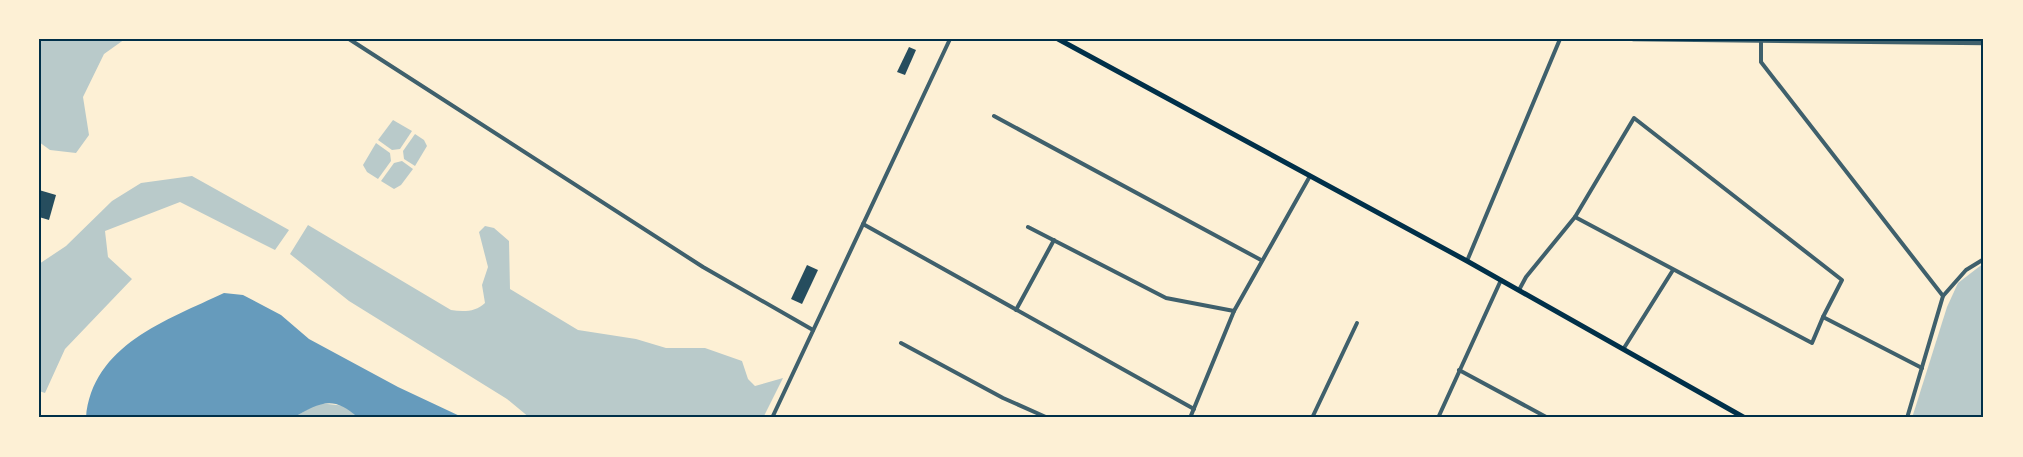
<svg xmlns="http://www.w3.org/2000/svg" width="2023" height="457" font-family="'PT Sans',sans-serif">
  <style>
    .green { fill: #b9caca }
    .water { fill: #669bbc }
    .building { fill: #264d5e }
    .lines { fill: none; stroke-linecap: round; stroke-linejoin: round }
    .minor { stroke: #3f606c; stroke-width: 4 }
    .tertiary { stroke: #3f606c; stroke-width: 4.5 }
    .secondary { stroke: #003049; stroke-width: 5 }
    .neatline { fill: none; stroke: #003049; stroke-width: 2 }
  </style>
  <rect width="100%" height="100%" fill="#fdf0d5"/>
  <g class="green">
    <polygon points="39,39 125,39 104,54 83,97 89,135 76,153 50,150 39,142"/>
    <polygon points="393,120 412,131 400,149 392,150 378,140"/>
    <polygon points="415,134 424,140 427,146 415,166 404,159 403,151"/>
    <polygon points="376,143 390,153 391,161 378,179 367,172 363,165"/>
    <polygon points="402,161 413,169 401,185 394,189 381,181 394,163"/>
    <polygon points="192,176 289,230 275,250 180,202 105,231 108,257 132,279 65,349 45,393 39,391 39,264 66,246 112,201 141,183"/>
    <path d="M308,225l143,85c12,2 25,2 34,-7l-3,-18 6,-18 -9,-35 6,-6 9,2 15,13 1,48 68,41 58,9 30,9h39l37,13 6,18 7,7 28,-8 -20,40h-233l-23,-19 -158,-98 -59,-47z"/>
    <polygon points="1984,263 1984,418 1912,418 1947,307 1958,283"/>
    <polygon points="318,403 346,406 358,418 293,418"/>
  </g>
  <path class="water" d="M224,293l19,2 38,20 28,24 89,48 66,31h-106c-24,-24 -40,-15 -65,0h-207c6,-73 81,-98 138,-125z"/>
  <g class="building">
    <polygon points="909,47 916,50 905,75 897,72"/>
    <polygon points="39,190 56,195 49,220 39,217"/>
    <polygon points="807,265 818,270 802,304 791,299"/>
  </g>
  <g class="lines">
    <g class="minor">
      <polyline points="349,39 703,267 813,330"/>
      <polyline points="1761,41 1761,62 1943,296 1907,418"/>
      <polyline points="994,116 1261,260"/>
      <polyline points="1575,217 1812,343 1823,317"/>
      <polyline points="863,224 1194,409"/>
      <polyline points="1028,227 1166,298 1234,311"/>
      <polyline points="1467,261 1560,39"/>
      <polyline points="1519,290 1526,277 1575,217 1634,118 1842,280 1823,317 1922,368"/>
      <polyline points="1943,296 1966,270 1984,259"/>
      <polyline points="1016,310 1054,240"/>
      <polyline points="901,343 1003,398 1048,418"/>
      <polyline points="1624,348 1673,270"/>
      <polyline points="1459,370 1548,418"/>
      <polyline points="772,418 950,39"/>
      <polyline points="1190,418 1234,311 1310,176"/>
      <polyline points="1312,418 1357,323"/>
      <polyline points="1438,418 1501,280"/>
    </g>
    <polyline class="tertiary" points="1633,39 1984,43"/>
    <polyline class="secondary" points="1058,39 1467,261 1745,418"/>
  </g>
  <rect width="2023" height="457" fill="none" stroke="#fdf0d5" stroke-width="81"/>
  <rect x="40" y="40" width="1942" height="376" class="neatline"/>
</svg>
